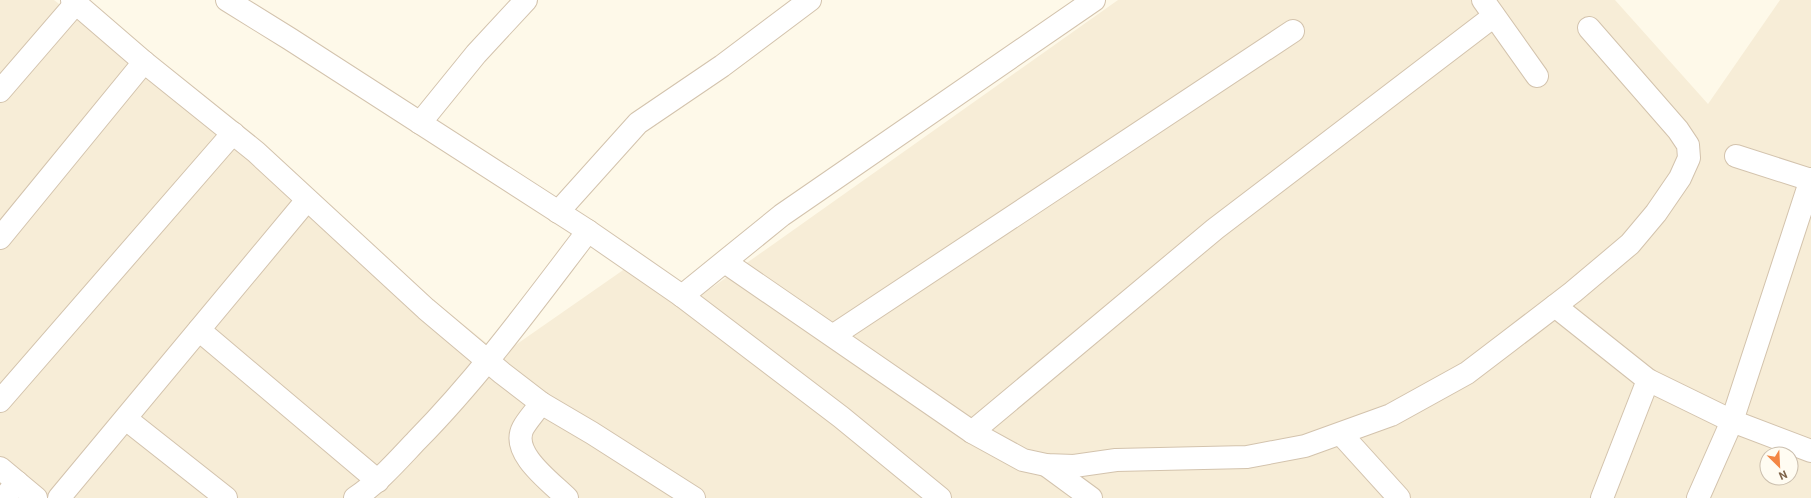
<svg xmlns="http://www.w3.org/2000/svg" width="1811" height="498" font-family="Roboto,sans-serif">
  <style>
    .residential { fill: #f7edd7; fill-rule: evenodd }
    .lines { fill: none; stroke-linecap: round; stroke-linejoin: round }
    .minor-casing { stroke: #d3c3ad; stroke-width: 24 }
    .minor { stroke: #fff; stroke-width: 22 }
  </style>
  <rect width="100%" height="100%" fill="#fef9e9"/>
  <path class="residential" d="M0,0h54l302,237 145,118 128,-89 81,23 408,-289h497l93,104 72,-104h31v498h-1811zM1767,454h24v24h-24z"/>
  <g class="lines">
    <g class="minor-casing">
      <g id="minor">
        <polyline points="72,0 144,62 256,152 426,309 502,373 541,403 592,433 694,498"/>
        <polyline points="227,0 290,39 588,231 682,296 841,417 940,498"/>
        <polyline points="1483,0 1537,76"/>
        <polyline points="0,91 76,3"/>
        <polyline points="420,123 476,54 526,0"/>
        <polyline points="1736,156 1811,180"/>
        <polyline points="558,212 638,123 722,66 810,0"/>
        <polyline points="0,238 144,62"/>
        <polyline points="725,262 972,432 1023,460 1046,465 1074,466 1116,460 1247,457 1305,446 1391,415 1467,373 1509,341 1573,292 1630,244 1656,213 1680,178 1689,158 1688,145 1678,130 1589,28"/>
        <polyline points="682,296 782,215 1094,0"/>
        <polyline points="1555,306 1648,380 1732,421 1811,451"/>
        <polyline points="199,330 378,481"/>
        <polyline points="834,335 1293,31"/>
        <polyline points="0,401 233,133"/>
        <path d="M541,403c-5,8 -13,16 -18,25 -13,25 28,54 44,70"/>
        <polyline points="126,419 226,498"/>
        <polyline points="972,432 1215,229 1494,16"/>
        <polyline points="1341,434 1399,498"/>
        <polyline points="1046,465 1091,498"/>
        <polyline points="0,468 36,498"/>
        <polyline points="4,498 17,482"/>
        <polyline points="59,498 307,200"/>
        <path d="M355,498c24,-16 42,-37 62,-58 63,-64 116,-137 171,-209"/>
        <polyline points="1602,498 1648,380"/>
        <polyline points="1698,498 1732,421 1811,179"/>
      </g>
    </g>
    <use href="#minor" class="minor"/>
  </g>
  <g transform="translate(1779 466) rotate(156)"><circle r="19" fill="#fffcf2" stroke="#cbbfae"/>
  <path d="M0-3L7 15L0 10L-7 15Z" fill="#f38644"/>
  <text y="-6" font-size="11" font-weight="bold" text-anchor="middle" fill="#7d6349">N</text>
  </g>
</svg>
